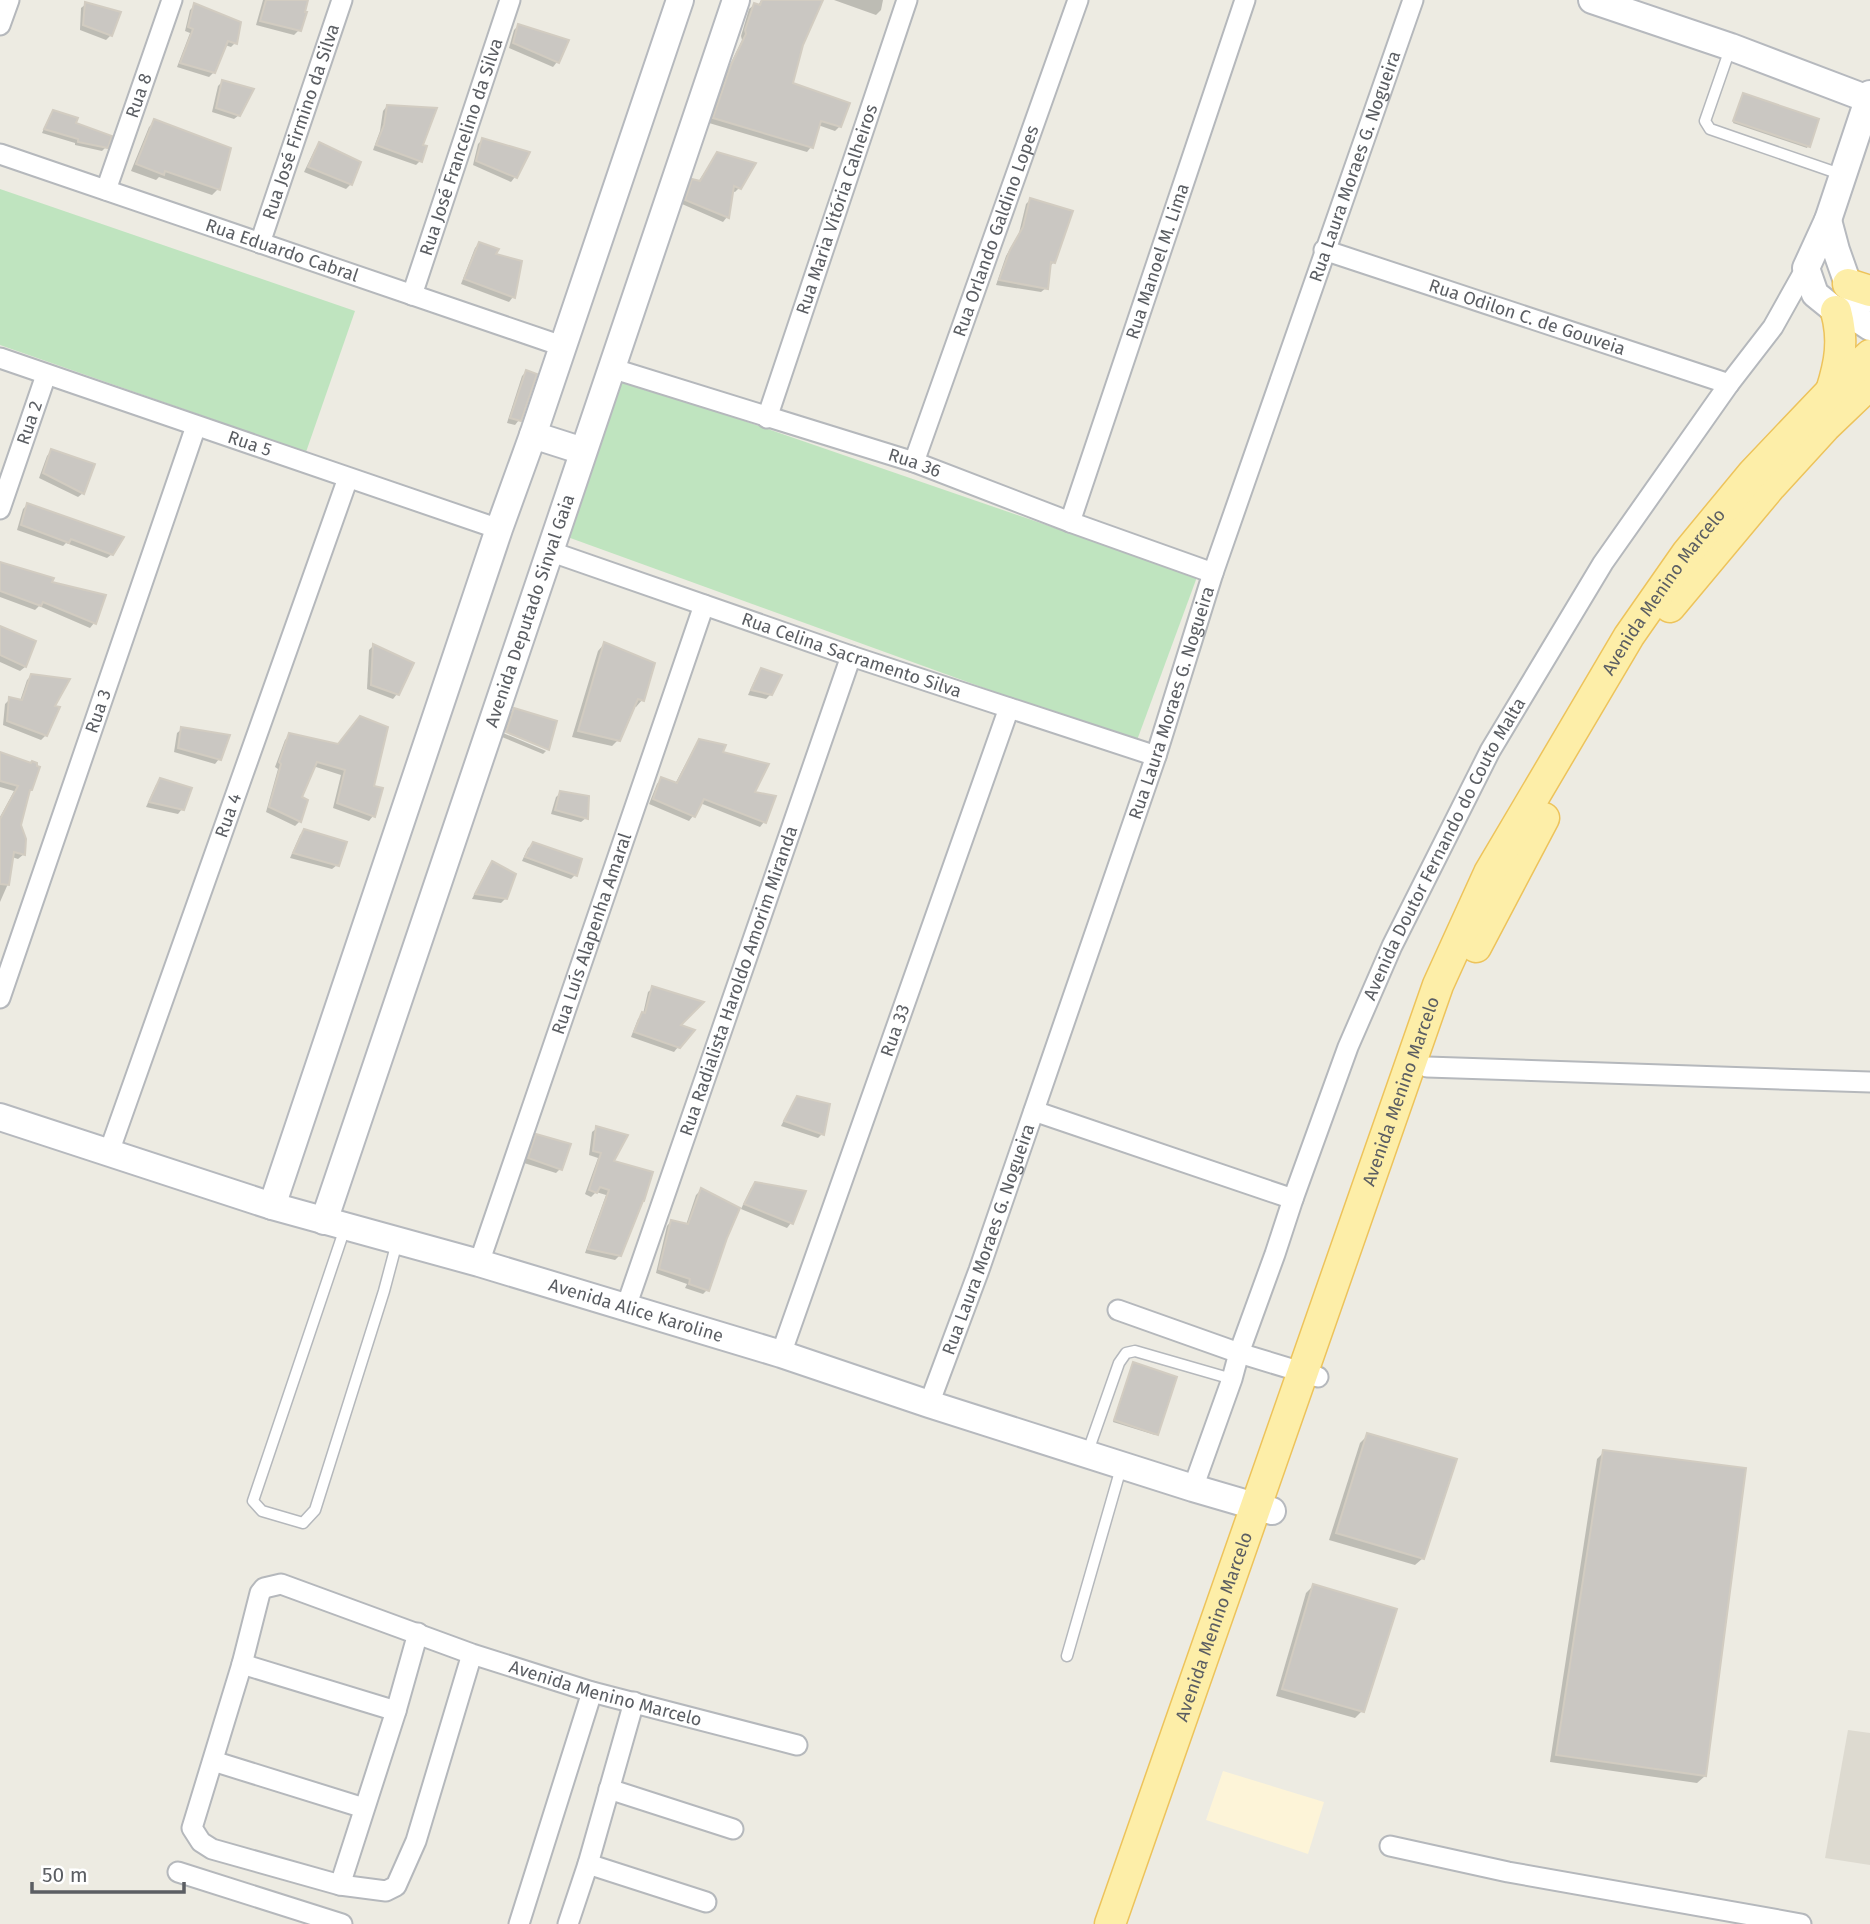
<svg xmlns="http://www.w3.org/2000/svg" width="1870" height="1924" font-family="'Fira Sans',sans-serif">
  <style>
    .commercial { fill: #fdf4d8 }
    .education { fill: #dddad0 }
    .green { fill: #bfe4bf }
    .shadow { fill: #0003 }
    .building { fill: #cac7c2; stroke: #d2ccc1; stroke-width: 2 }
    .lines { fill: none; stroke-linecap: round; stroke-linejoin: round }
    .lane-casing { stroke: #b5b8bc; stroke-width: 13 }
    .street-casing { stroke: #b5b8bc; stroke-width: 23 }
    .secondary-casing { stroke: #b6b9be; stroke-width: 30 }
    .primary-casing { stroke: #edc35b; stroke-width: 33 }
    .lane { stroke: #fff; stroke-width: 10 }
    .street { stroke: #fff; stroke-width: 19 }
    .secondary { stroke: #fff; stroke-width: 26 }
    .primary { stroke: #fdeea8; stroke-width: 30 }
    .labels { text-anchor: middle; stroke-width: 5; stroke-linejoin: round; paint-order: stroke }
    .street-label { font-size: 18px; fill: #5b5e63; stroke: #fff }
  </style>
  <rect width="100%" height="100%" fill="#edebe2"/>
  <polygon class="commercial" points="1223,1771 1324,1802 1308,1854 1206,1820"/>
  <polygon class="education" points="1848,1730 1870,1733 1870,1865 1825,1858"/>
  <g class="green">
    <polygon points="0,189 355,311 306,452 0,345"/>
    <polygon points="620,378 1197,577 1136,743 562,535"/>
  </g>
  <g class="shadow">
    <polygon points="263,0 306,0 299,30 294,35 256,25"/>
    <polygon points="761,0 821,0 802,45 791,84 840,126 835,131 818,125 811,147 807,152 709,123 727,71 742,40 741,36 749,9 754,5 758,6"/>
    <polygon points="834,0 883,0 881,10 876,15"/>
    <polygon points="86,4 111,35 106,40 80,30 81,8"/>
    <polygon points="195,5 235,43 231,47 225,45 214,72 209,77 177,67 190,33 185,31 190,10"/>
    <polygon points="518,26 557,62 553,67 509,48 514,30"/>
    <polygon points="222,82 239,115 234,119 212,112 218,86"/>
    <polygon points="1742,97 1817,120 1808,146 1807,148 1733,123"/>
    <polygon points="387,106 421,146 420,161 416,165 373,150 380,131 383,111"/>
    <polygon points="54,112 74,124 106,147 102,151 75,145 75,143 42,133 50,115"/>
    <polygon points="155,121 229,149 218,189 212,195 159,177 156,180 131,171 149,127"/>
    <polygon points="482,140 515,177 511,182 473,165 478,144"/>
    <polygon points="319,144 359,163 351,184 346,189 304,172 315,149"/>
    <polygon points="717,154 739,188 735,192 731,191 727,217 723,222 682,204 688,185 693,181 698,182"/>
    <polygon points="1030,200 1054,262 1049,267 1046,288 1041,292 996,285 1006,256 1019,233 1026,204"/>
    <polygon points="479,244 494,256 513,297 509,302 461,284 475,248"/>
    <polygon points="526,372 519,420 515,425 507,423 522,376"/>
    <polygon points="51,451 83,493 78,497 39,478 47,456"/>
    <polygon points="27,505 112,554 107,558 66,543 63,546 17,530 23,509"/>
    <polygon points="0,564 50,583 104,596 94,623 90,628 39,606 35,610 0,597"/>
    <polygon points="0,628 34,642 25,667 20,671 0,662"/>
    <polygon points="604,644 642,700 636,707 633,706 618,740 612,746 572,737 598,651"/>
    <polygon points="373,646 397,694 393,699 367,689 369,650"/>
    <polygon points="762,670 771,694 766,699 748,695 757,675"/>
    <polygon points="32,675 46,735 41,740 3,725 5,704 10,699 20,701 27,680"/>
    <polygon points="514,710 555,722 547,749 547,747 504,730 510,714"/>
    <polygon points="182,729 219,759 215,764 174,752 177,733"/>
    <polygon points="503,733 546,751 543,754 502,737"/>
    <polygon points="290,735 338,746 372,787 373,816 369,821 333,808 341,775 313,766 300,798 300,821 295,826 266,812 278,769 275,767 285,740"/>
    <polygon points="700,741 721,753 753,793 764,822 760,827 700,803 693,816 689,821 649,804 657,784 661,779 675,784 695,746"/>
    <polygon points="0,754 28,791 19,825 24,854 18,859 12,857 7,886 0,902 0,817 14,791 0,787"/>
    <polygon points="161,780 182,809 178,814 146,807 156,785"/>
    <polygon points="561,793 586,818 581,822 551,814 556,797"/>
    <polygon points="304,831 337,865 332,869 290,858 300,835"/>
    <polygon points="533,844 575,875 571,879 522,861 528,848"/>
    <polygon points="493,863 506,898 501,903 472,899 488,867"/>
    <polygon points="653,988 677,1026 678,1047 674,1052 631,1037 638,1019 643,1014 648,992"/>
    <polygon points="798,1098 822,1134 818,1138 781,1126 793,1103"/>
    <polygon points="597,1128 612,1162 620,1255 615,1260 585,1253 606,1195 596,1192 591,1197 585,1194 598,1158 589,1155 592,1132"/>
    <polygon points="536,1136 560,1169 556,1173 524,1163 532,1141"/>
    <polygon points="756,1184 791,1223 787,1228 741,1209 751,1188"/>
    <polygon points="701,1190 707,1290 703,1294 685,1288 687,1284 656,1273 667,1226 671,1221 686,1225 696,1195"/>
    <polygon points="1132,1366 1156,1434 1155,1435 1113,1422"/>
    <polygon points="1368,1435 1423,1558 1415,1565 1329,1540 1360,1443"/>
    <polygon points="1604,1452 1705,1776 1697,1783 1550,1762 1597,1459"/>
    <polygon points="1313,1586 1362,1711 1355,1718 1276,1696 1306,1593"/>
  </g>
  <g class="building">
    <polygon points="266,0 308,0 305,12 307,12 301,31 260,21"/>
    <polygon points="762,0 823,0 803,45 793,83 850,103 841,127 821,121 813,148 713,118 731,65 746,34 745,30 754,3 760,5"/>
    <polygon points="85,2 121,12 112,36 83,25"/>
    <polygon points="194,3 241,22 237,44 228,41 215,73 180,63 193,29 188,27"/>
    <polygon points="518,24 569,40 559,63 513,43"/>
    <polygon points="222,80 254,89 240,116 216,108"/>
    <polygon points="1743,93 1819,119 1810,147 1733,121"/>
    <polygon points="387,105 437,108 423,145 427,146 422,162 376,145 384,125"/>
    <polygon points="53,110 78,118 76,123 112,136 108,148 78,142 78,139 44,129"/>
    <polygon points="154,119 231,148 220,190 165,171 164,175 136,164"/>
    <polygon points="482,138 530,152 517,178 476,161"/>
    <polygon points="319,142 361,162 352,185 308,167"/>
    <polygon points="717,152 756,163 741,189 734,186 729,218 685,200 692,179 700,181"/>
    <polygon points="1030,198 1073,211 1055,263 1051,262 1048,289 999,280 1010,250 1023,227"/>
    <polygon points="479,242 499,249 496,254 522,261 515,298 464,279"/>
    <polygon points="526,370 537,374 521,421 510,418"/>
    <polygon points="51,449 95,464 84,494 43,473"/>
    <polygon points="27,503 124,537 113,555 71,539 69,543 21,525"/>
    <polygon points="0,562 54,578 52,582 106,595 96,624 43,602 41,606 0,591"/>
    <polygon points="0,626 36,641 26,667 0,655"/>
    <polygon points="604,642 655,663 644,701 638,699 620,741 578,731"/>
    <polygon points="373,644 414,663 399,695 371,685"/>
    <polygon points="761,668 782,675 772,695 751,690"/>
    <polygon points="31,674 70,679 55,706 60,707 47,736 7,721 9,697 22,700"/>
    <polygon points="514,708 557,721 549,750 506,732"/>
    <polygon points="360,716 388,727 374,786 383,788 375,817 337,803 345,770 317,762 302,797 308,800 301,822 269,807 281,764 279,762 289,733 338,744"/>
    <polygon points="181,727 230,735 221,760 178,748"/>
    <polygon points="699,739 726,745 723,752 769,764 755,792 776,796 766,823 704,799 695,817 653,799 661,777 677,783"/>
    <polygon points="0,752 31,763 32,761 37,763 37,766 40,767 32,790 30,790 21,825 26,839 25,855 14,852 9,885 0,884 0,819 18,786 0,781"/>
    <polygon points="160,778 192,788 184,810 149,802"/>
    <polygon points="560,791 589,796 588,819 555,810"/>
    <polygon points="304,829 347,842 339,866 293,853"/>
    <polygon points="533,842 582,859 577,876 525,857"/>
    <polygon points="492,861 516,874 507,899 475,894"/>
    <polygon points="652,986 704,1002 681,1025 695,1030 680,1048 634,1032 642,1012 645,1013"/>
    <polygon points="797,1096 830,1104 824,1135 784,1121"/>
    <polygon points="596,1126 628,1135 614,1161 653,1172 644,1201 643,1201 621,1256 588,1249 609,1190 600,1187 597,1193 589,1190 601,1153 593,1151"/>
    <polygon points="536,1134 571,1144 562,1170 528,1158"/>
    <polygon points="755,1182 806,1191 793,1224 744,1204"/>
    <polygon points="701,1188 740,1208 727,1238 709,1291 689,1284 690,1279 659,1269 671,1220 688,1224"/>
    <polygon points="1133,1362 1177,1377 1158,1435 1114,1420"/>
    <polygon points="1367,1433 1457,1459 1424,1559 1336,1533"/>
    <polygon points="1603,1450 1746,1468 1706,1776 1556,1755"/>
    <polygon points="1313,1584 1397,1609 1364,1712 1282,1689"/>
  </g>
  <g class="lines">
    <g class="lane-casing">
      <g id="lane">
        <polyline points="1730,49 1705,121 1710,129 1843,175"/>
        <polyline points="345,1228 253,1501 262,1511 303,1523 315,1510 384,1291 397,1242"/>
        <polyline points="1087,1454 1119,1363 1126,1353 1135,1351 1232,1379"/>
        <polyline points="1067,1656 1121,1468"/>
      </g>
    </g>
    <g class="street-casing">
      <g id="street">
        <polyline points="0,25 9,0"/>
        <path id="s1" d="M0,154l562,192"/>
        <path id="s2" d="M106,190l66,-190"/>
        <path id="s3" d="M260,243l82,-243"/>
        <path id="s4" d="M1324,250l405,134"/>
        <path id="s5" d="M412,295l98,-295"/>
        <path id="s6" d="M0,358l499,171"/>
        <path id="s7" d="M611,368l303,94 156,60 143,51"/>
        <path id="s8" d="M767,418l140,-418"/>
        <path id="s9" d="M914,462l164,-462"/>
        <path id="s10" d="M0,509l46,-134"/>
        <path id="s11" d="M1070,522l175,-522"/>
        <path id="s12" d="M549,551l302,105 305,100"/>
        <path id="s13" d="M0,998l196,-572"/>
        <polyline points="1427,1067 1870,1082"/>
        <polyline points="1034,1111 1293,1199"/>
        <path id="s14" d="M109,1152l239,-674"/>
        <path id="s15" d="M479,1263l225,-658"/>
        <path id="s16" d="M626,1307l225,-651"/>
        <polyline points="1118,1310 1239,1353 1318,1377"/>
        <path id="s17" d="M781,1354l228,-646"/>
        <path id="s18" d="M929,1404l50,-134 177,-514 57,-183 200,-573"/>
        <path id="s19" d="M1193,1488l39,-109 7,-26 36,-99 18,-55 55,-152 44,-101 98,-195 113,-188 126,-179 44,-57 33,-59"/>
        <path id="s20" d="M472,1654l-56,187 -20,45 -10,5 -46,-6 -128,-36 -11,-7 -9,-14 50,-164 18,-71 4,-5 17,-4 191,70 120,38 205,53"/>
        <polyline points="242,1664 396,1711"/>
        <polyline points="213,1761 364,1808"/>
        <polyline points="609,1789 733,1829"/>
        <polyline points="1390,1846 1508,1872 1801,1924"/>
        <polyline points="588,1864 706,1902"/>
        <polyline points="178,1872 342,1924"/>
        <polyline points="340,1885 396,1711 418,1633"/>
        <polyline points="519,1924 592,1692"/>
        <polyline points="568,1924 588,1864 634,1702"/>
      </g>
    </g>
    <g class="secondary-casing">
      <g id="secondary">
        <polyline points="1592,0 1731,47 1868,99"/>
        <polyline points="1870,94 1828,220 1806,268 1815,294 1836,311 1852,315 1870,327"/>
        <polyline points="1828,220 1836,250 1848,284 1862,301"/>
        <polyline points="533,435 583,451"/>
        <path id="s21" d="M0,1117l272,89 207,57 302,91 148,50 264,84 79,23"/>
        <polyline points="272,1206 499,529 533,435 680,0"/>
        <path id="s22" d="M324,1221l412,-1221"/>
      </g>
    </g>
    <g class="primary-casing">
      <g id="primary">
        <polyline points="1848,284 1870,291"/>
        <path d="M1831,391c9,-28 13,-51 5,-80"/>
        <polyline points="1670,607 1771,486 1825,427 1870,384"/>
        <polyline points="1476,947 1544,818"/>
        <path id="s23" d="M1110,1924l328,-939 51,-112 140,-237 58,-83 66,-80 78,-82 39,-36"/>
      </g>
    </g>
    <use href="#lane" class="lane"/>
    <use href="#street" class="street"/>
    <use href="#secondary" class="secondary"/>
    <use href="#primary" class="primary"/>
  </g>
  <g class="labels">
    <g class="street-label">
      <text dy="6" stroke="none"><textPath href="#s2" startOffset="100">Rua 8</textPath></text>
      <text dy="6" stroke="none"><textPath href="#s3" startOffset="128">Rua José Firmino da Silva</textPath></text>
      <text dy="6" stroke="none"><textPath href="#s5" startOffset="156">Rua José Francelino da Silva</textPath></text>
      <text dy="6" stroke="none"><textPath href="#s18" startOffset="1309">Rua Laura Moraes G. Nogueira</textPath></text>
      <text dy="6" stroke="none"><textPath href="#s8" startOffset="220">Rua Maria Vitória Calheiros</textPath></text>
      <text dy="6" stroke="none"><textPath href="#s9" startOffset="245">Rua Orlando Galdino Lopes</textPath></text>
      <text dy="6" stroke="none"><textPath href="#s1" startOffset="298">Rua Eduardo Cabral</textPath></text>
      <text dy="6" stroke="none"><textPath href="#s11" startOffset="275">Rua Manoel M. Lima</textPath></text>
      <text dy="6" stroke="none"><textPath href="#s4" startOffset="214">Rua Odilon C. de Gouveia</textPath></text>
      <text dy="6" stroke="none"><textPath href="#s10" startOffset="91">Rua 2</textPath></text>
      <text dy="6" stroke="none"><textPath href="#s6" startOffset="264">Rua 5</textPath></text>
      <text dy="6" stroke="none"><textPath href="#s7" startOffset="318">Rua 36</textPath></text>
      <text dy="6" stroke="none"><textPath href="#s23" startOffset="1449">Avenida Menino Marcelo</textPath></text>
      <text dy="6" stroke="none"><textPath href="#s22" startOffset="644">Avenida Deputado Sinval Gaia</textPath></text>
      <text dy="6" stroke="none"><textPath href="#s12" startOffset="320">Rua Celina Sacramento Silva</textPath></text>
      <text dy="6" stroke="none"><textPath href="#s18" startOffset="742">Rua Laura Moraes G. Nogueira</textPath></text>
      <text dy="6" stroke="none"><textPath href="#s13" startOffset="303">Rua 3</textPath></text>
      <text dy="6" stroke="none"><textPath href="#s14" startOffset="357">Rua 4</textPath></text>
      <text dy="6" stroke="none"><textPath href="#s19" startOffset="688">Avenida Doutor Fernando do Couto Malta</textPath></text>
      <text dy="6" stroke="none"><textPath href="#s15" startOffset="348">Rua Luís Alapenha Amaral</textPath></text>
      <text dy="6" stroke="none"><textPath href="#s16" startOffset="345">Rua Radialista Haroldo Amorim Miranda</textPath></text>
      <text dy="6" stroke="none"><textPath href="#s17" startOffset="343">Rua 33</textPath></text>
      <text dy="6" stroke="none"><textPath href="#s23" startOffset="882">Avenida Menino Marcelo</textPath></text>
      <text dy="6" stroke="none"><textPath href="#s18" startOffset="175">Rua Laura Moraes G. Nogueira</textPath></text>
      <text dy="6" stroke="none"><textPath href="#s21" startOffset="665">Avenida Alice Karoline</textPath></text>
      <text dy="6" stroke="none"><textPath href="#s23" startOffset="315">Avenida Menino Marcelo</textPath></text>
      <text dy="6" stroke="none"><textPath href="#s20" startOffset="1076">Avenida Menino Marcelo</textPath></text>
    </g>
  </g>
  <path d="M32 1882v10h152v-10" fill="none" stroke="#5b5e63" stroke-width="3.5"/>
  <text x="42" y="1882" font-size="21" fill="#5b5e63" stroke="#ffffff" stroke-width="5" paint-order="stroke">50 m</text>
</svg>
